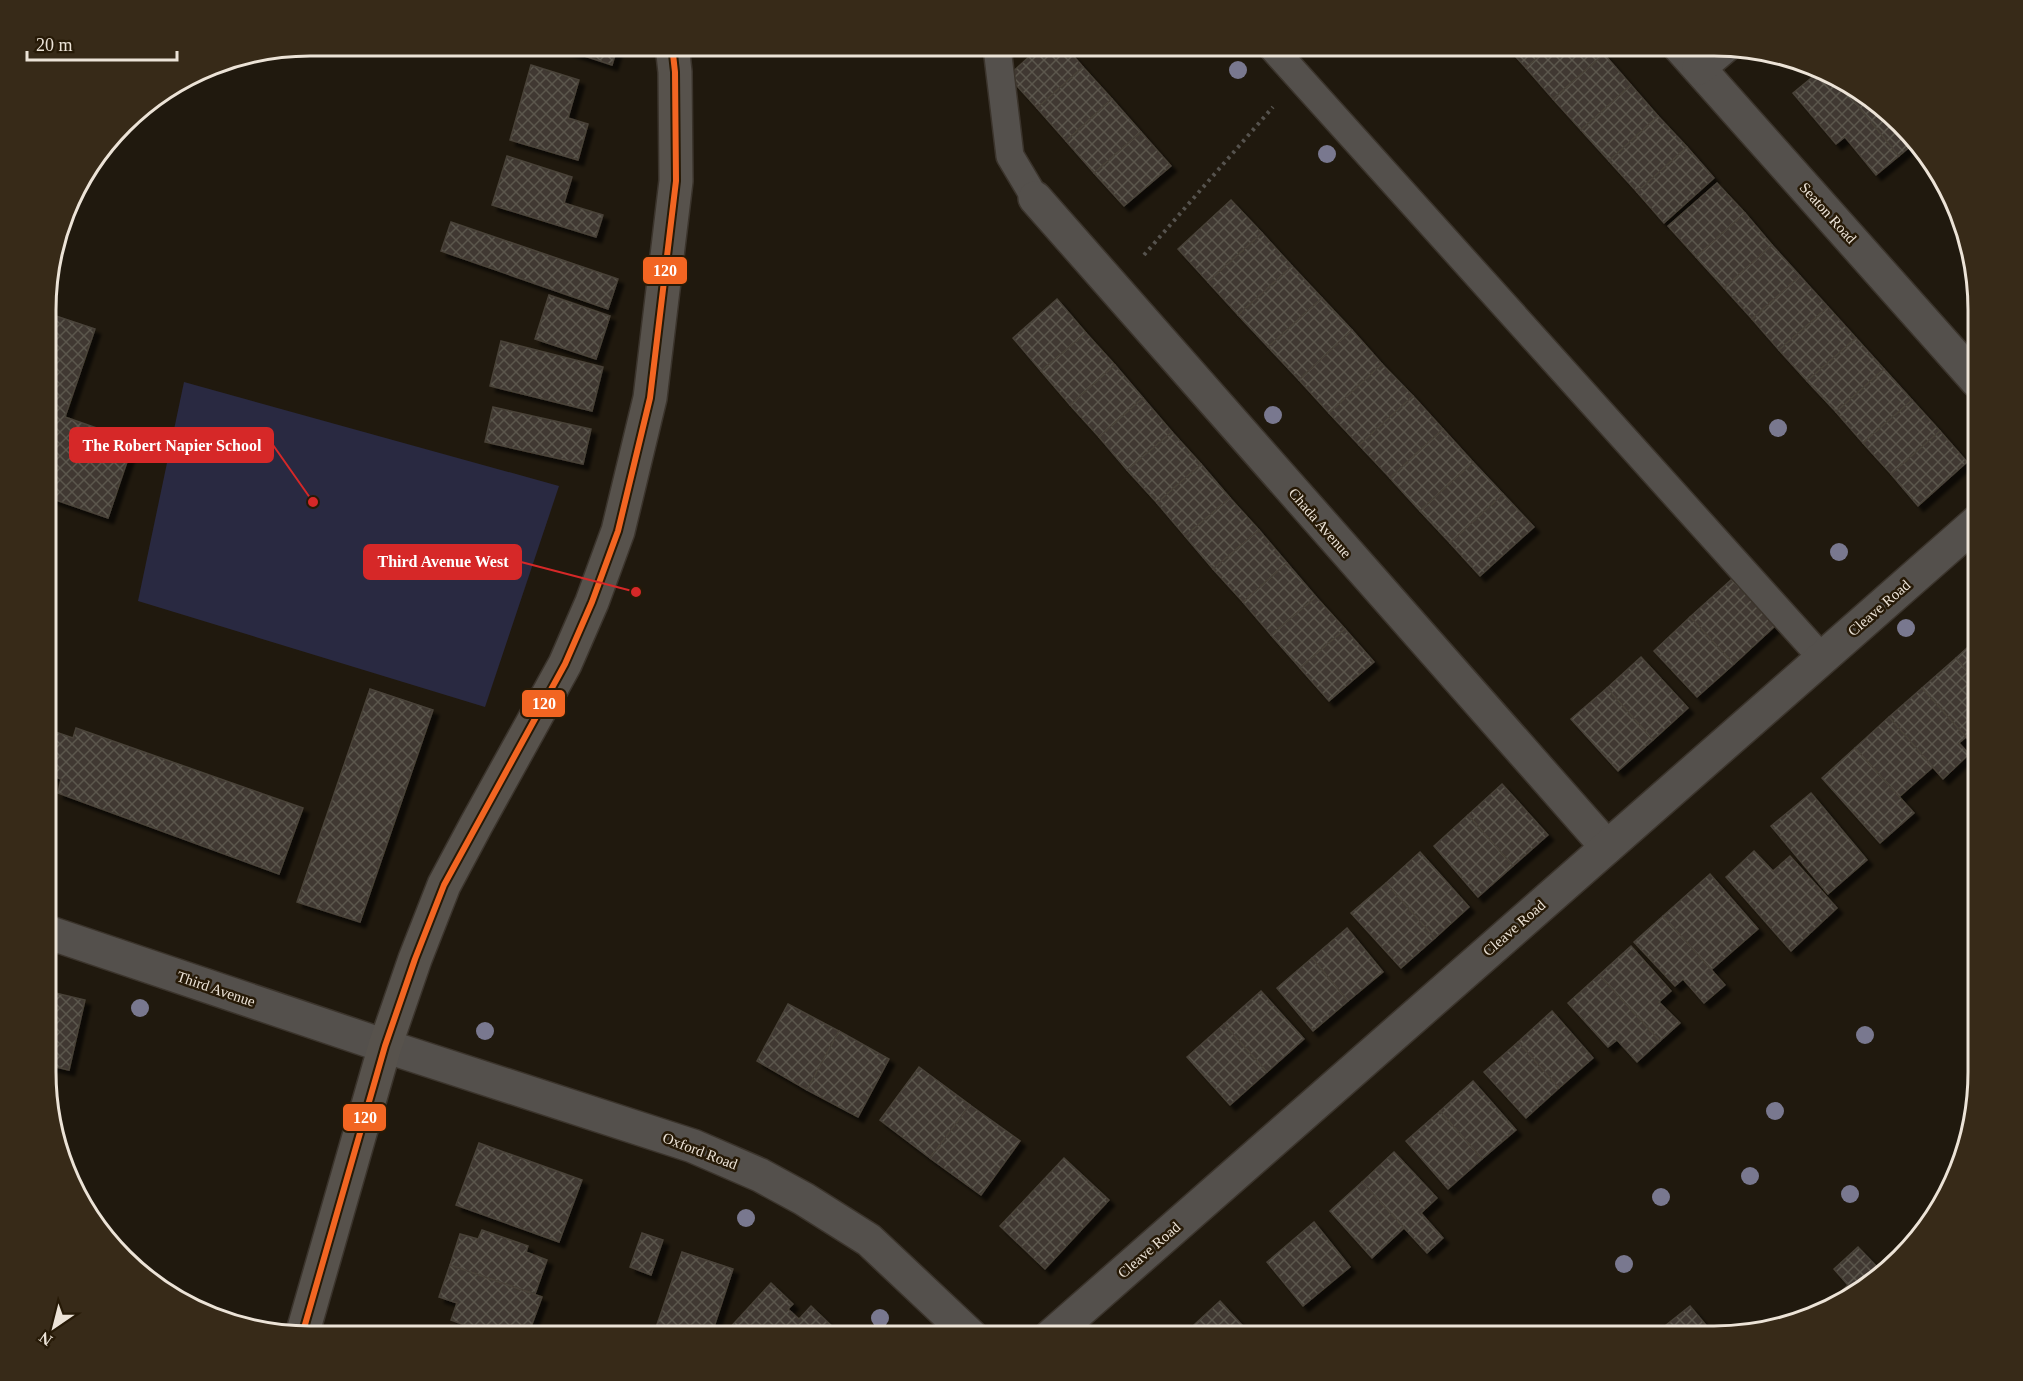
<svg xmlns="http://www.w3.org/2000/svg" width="2023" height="1381" font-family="Georgia,serif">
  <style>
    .pitch { fill: #292941 }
    .building { fill: url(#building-cross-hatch); stroke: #494239; stroke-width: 1.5; filter: url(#shadow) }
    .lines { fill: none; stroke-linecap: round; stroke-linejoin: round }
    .lane-casing { stroke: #3b342c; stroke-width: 30 }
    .street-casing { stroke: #3b342c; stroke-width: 36 }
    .secondary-casing { stroke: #3b342c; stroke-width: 36 }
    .path { stroke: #56534e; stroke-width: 4; stroke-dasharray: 3 4.5; stroke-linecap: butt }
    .lane { stroke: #54504c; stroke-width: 27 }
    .street { stroke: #54504c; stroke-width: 33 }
    .secondary { stroke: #57524c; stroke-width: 33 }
    .bus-1-casing { stroke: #271a07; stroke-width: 10 }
    .bus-1 { stroke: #f26522; stroke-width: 6 }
    .tree { fill: #79788f }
    .labels { text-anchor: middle; stroke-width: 5; stroke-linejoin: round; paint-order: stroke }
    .street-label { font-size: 15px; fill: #ece3d7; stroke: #271a07 }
    .rim { fill: none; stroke: #ece3d7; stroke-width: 3 }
    .leader { fill: none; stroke: #d62828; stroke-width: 2 }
    .callout-dot { fill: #d62828; stroke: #271a07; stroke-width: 2 }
    .callout { fill: #d62828; stroke: #d62828; stroke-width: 2 }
    .callout-label { font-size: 16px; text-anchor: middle; font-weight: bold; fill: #fff }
    .line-badge { stroke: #271a07; stroke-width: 2 }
    .badge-label { font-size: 16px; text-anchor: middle; font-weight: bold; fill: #fff }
  </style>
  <defs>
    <pattern id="building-cross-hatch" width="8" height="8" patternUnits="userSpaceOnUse" patternTransform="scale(1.5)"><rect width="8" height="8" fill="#3f3930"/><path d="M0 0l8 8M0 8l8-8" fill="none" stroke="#5b564d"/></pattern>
    <filter id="shadow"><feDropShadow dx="5.5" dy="5.5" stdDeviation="1.5" flood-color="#0009"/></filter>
  </defs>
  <rect width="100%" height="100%" fill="#20190e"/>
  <polygon class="pitch" points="184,382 559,486 485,707 138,601"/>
  <g class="building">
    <polygon points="551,45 618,45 612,65"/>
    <polygon points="1042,45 1064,45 1083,67 1037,108 1008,76"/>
    <polygon points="1505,45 1551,45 1526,68"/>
    <polygon points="1551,45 1596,45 1604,54 1553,99 1526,68"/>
    <polygon points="1604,54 1631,85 1581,130 1553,99"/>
    <polygon points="531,65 579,80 568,118 588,124 578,160 510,140"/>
    <polygon points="1083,67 1112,99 1066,141 1037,108"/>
    <polygon points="1820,71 1835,78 1899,156 1876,175 1845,137 1836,144 1793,93"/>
    <polygon points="1835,78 1874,99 1913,144 1899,156"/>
    <polygon points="1631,85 1658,116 1609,161 1581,130"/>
    <polygon points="1112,99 1141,132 1094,173 1066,141"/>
    <polygon points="1658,116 1687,147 1637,192 1609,161"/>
    <polygon points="1141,132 1171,166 1124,206 1094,173"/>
    <polygon points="1687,147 1714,178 1664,223 1637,192"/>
    <polygon points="507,156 572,177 564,203 603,215 596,237 492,205"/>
    <polygon points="1717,183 1745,213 1696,257 1668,226"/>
    <polygon points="1231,200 1262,233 1208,282 1178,249"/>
    <polygon points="1745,213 1772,245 1724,288 1696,257"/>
    <polygon points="451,222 618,279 608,309 441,251"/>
    <polygon points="1262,233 1292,266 1238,315 1208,282"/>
    <polygon points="1772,245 1800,276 1752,319 1724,288"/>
    <polygon points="1292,266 1322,298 1268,347 1238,315"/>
    <polygon points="1800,276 1828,307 1779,350 1752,319"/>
    <polygon points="549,295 610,316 596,359 535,339"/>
    <polygon points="1322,298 1352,330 1299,380 1268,347"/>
    <polygon points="1057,299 1086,333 1041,371 1013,338"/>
    <polygon points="1828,307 1856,338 1807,381 1779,350"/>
    <polygon points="47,313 95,329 65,417 134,441 108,518 47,497"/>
    <polygon points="1352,330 1382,364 1329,413 1299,380"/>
    <polygon points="1086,333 1115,365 1070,405 1041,371"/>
    <polygon points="1856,338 1884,369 1836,412 1807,381"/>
    <polygon points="501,341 603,367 592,411 490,386"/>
    <polygon points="1382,364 1413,396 1359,445 1329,413"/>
    <polygon points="1115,365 1143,398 1099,437 1070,405"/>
    <polygon points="1884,369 1912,400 1863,443 1836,412"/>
    <polygon points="1413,396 1443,429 1390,478 1359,445"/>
    <polygon points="1143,398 1172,432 1127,470 1099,437"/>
    <polygon points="1912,400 1940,431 1891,474 1863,443"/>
    <polygon points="493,407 591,429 583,464 485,442"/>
    <polygon points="1443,429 1473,462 1420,511 1390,478"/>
    <polygon points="1940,431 1967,462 1918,506 1891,474"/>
    <polygon points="1172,432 1201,464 1157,503 1127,470"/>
    <polygon points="1473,462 1503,494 1450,543 1420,511"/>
    <polygon points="1201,464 1230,498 1185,536 1157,503"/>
    <polygon points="1503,494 1534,527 1480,576 1450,543"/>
    <polygon points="1230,498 1259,530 1213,569 1185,536"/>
    <polygon points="1259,530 1287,563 1243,602 1213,569"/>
    <polygon points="1287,563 1316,597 1271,635 1243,602"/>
    <polygon points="1732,579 1775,626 1734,664 1690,617"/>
    <polygon points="1316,597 1345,629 1300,668 1271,635"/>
    <polygon points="1690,617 1734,664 1697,697 1654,651"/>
    <polygon points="1345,629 1374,662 1329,701 1300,668"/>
    <polygon points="1977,639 1977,683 1956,658"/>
    <polygon points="1641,657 1688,708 1653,740 1607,688"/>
    <polygon points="1956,658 1977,683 1977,749 1922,688"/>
    <polygon points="1607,688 1653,740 1618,771 1571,719"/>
    <polygon points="1922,688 1966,737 1959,743 1969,754 1943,779 1889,717"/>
    <polygon points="370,689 433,710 360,922 297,902"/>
    <polygon points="1889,717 1933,767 1899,797 1855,748"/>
    <polygon points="76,728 303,808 279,874 58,793 61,779 47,774 47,729 73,738"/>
    <polygon points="1855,748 1914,813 1880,843 1822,778"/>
    <polygon points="1502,784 1548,835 1513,866 1468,815"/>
    <polygon points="1811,793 1867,860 1828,894 1771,826"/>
    <polygon points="1468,815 1513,866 1478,897 1434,846"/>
    <polygon points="1754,851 1773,871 1790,856 1837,908 1791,951 1726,877"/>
    <polygon points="1420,852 1469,907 1435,938 1386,883"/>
    <polygon points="1710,874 1758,929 1711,970 1663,916"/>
    <polygon points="1386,883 1435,938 1401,968 1351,913"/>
    <polygon points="1663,916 1725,985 1704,1003 1683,979 1675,986 1634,942"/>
    <polygon points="1347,928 1383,972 1348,1001 1312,958"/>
    <polygon points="1631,946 1671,991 1659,1002 1680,1023 1660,1041 1599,975"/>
    <polygon points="1312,958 1348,1001 1313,1031 1277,988"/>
    <polygon points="1599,975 1660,1041 1637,1062 1617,1040 1608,1047 1568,1003"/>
    <polygon points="47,991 85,1000 69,1070 47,1065"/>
    <polygon points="1261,991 1304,1039 1267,1072 1224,1024"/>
    <polygon points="788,1004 839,1031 807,1090 757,1061"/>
    <polygon points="1552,1011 1593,1058 1559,1088 1518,1042"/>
    <polygon points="1224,1024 1267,1072 1230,1105 1187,1057"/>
    <polygon points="839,1031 889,1059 858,1117 807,1090"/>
    <polygon points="1518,1042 1559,1088 1526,1118 1484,1072"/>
    <polygon points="919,1067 970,1105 930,1158 880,1120"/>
    <polygon points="1473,1081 1516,1130 1482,1159 1440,1111"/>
    <polygon points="970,1105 1020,1141 981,1195 930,1158"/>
    <polygon points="1440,1111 1482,1159 1448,1189 1406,1141"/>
    <polygon points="479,1143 582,1180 559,1242 456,1205"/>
    <polygon points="1394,1152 1437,1198 1421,1213 1443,1238 1427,1253 1362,1182"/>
    <polygon points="1064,1158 1109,1200 1045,1269 1000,1226"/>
    <polygon points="1362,1182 1404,1228 1372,1258 1330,1211"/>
    <polygon points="1314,1222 1350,1267 1303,1306 1267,1262"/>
    <polygon points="482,1230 528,1246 526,1252 547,1260 535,1294 450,1265 460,1234 478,1239"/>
    <polygon points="642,1233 663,1240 651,1275 630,1267"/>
    <polygon points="1858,1247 1879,1269 1834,1306 1830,1302 1848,1285 1834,1269"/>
    <polygon points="682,1252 733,1269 711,1336 653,1336"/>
    <polygon points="450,1265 542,1297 531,1327 522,1325 518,1336 495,1336 451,1320 457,1303 439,1297"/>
    <polygon points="771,1283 793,1304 788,1309 799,1319 811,1306 839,1333 837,1336 727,1336 725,1333"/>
    <polygon points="1220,1301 1252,1336 1182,1336"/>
    <polygon points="1690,1306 1715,1336 1664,1336 1660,1330"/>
  </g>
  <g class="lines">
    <g class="lane-casing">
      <g id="lane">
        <polyline points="1270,45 1822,658"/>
        <polyline points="998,56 1010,156 1035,198"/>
      </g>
    </g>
    <g class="street-casing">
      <g id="street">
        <polyline points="1679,46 1977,381"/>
        <polyline points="1699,68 1725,46"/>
        <polyline points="1035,198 1607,847"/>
        <polyline points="47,932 385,1046 693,1146 760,1175 804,1199 869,1240 971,1336"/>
        <polyline points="1051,1336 1977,522"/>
      </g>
    </g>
    <g class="secondary-casing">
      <polyline id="secondary" points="302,1335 385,1046 415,959 444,885 476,825 565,664 592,602 618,531 650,398 676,181 675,72 672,45"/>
    </g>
    <polyline class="path" points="1144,255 1273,107"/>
    <use href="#lane" class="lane"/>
    <use href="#street" class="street"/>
    <use href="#secondary" class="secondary"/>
    <g class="bus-1-casing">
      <polyline id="bus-1" points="302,1335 385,1046 415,959 444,885 565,664 592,602 618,531 650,398 676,181 675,72 672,45"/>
    </g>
    <use href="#bus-1" class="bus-1"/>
  </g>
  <g class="tree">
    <circle cx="1238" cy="70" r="9"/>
    <circle cx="1327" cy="154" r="9"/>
    <circle cx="1273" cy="415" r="9"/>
    <circle cx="1778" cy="428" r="9"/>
    <circle cx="1839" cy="552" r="9"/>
    <circle cx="1906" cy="628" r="9"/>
    <circle cx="140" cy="1008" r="9"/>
    <circle cx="485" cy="1031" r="9"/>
    <circle cx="1865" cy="1035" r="9"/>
    <circle cx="1775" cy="1111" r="9"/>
    <circle cx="1750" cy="1176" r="9"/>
    <circle cx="1850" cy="1194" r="9"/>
    <circle cx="1661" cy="1197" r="9"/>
    <circle cx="746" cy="1218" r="9"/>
    <circle cx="1624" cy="1264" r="9"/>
    <circle cx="880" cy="1318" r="9"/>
  </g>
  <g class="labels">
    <g class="street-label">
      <text transform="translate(1828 213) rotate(48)" y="5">Seaton Road</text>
      <text transform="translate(1320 523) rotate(49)" y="5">Chada Avenue</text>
      <text transform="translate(1879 608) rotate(-41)" y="5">Cleave Road</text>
      <text transform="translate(1514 928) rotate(-41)" y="5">Cleave Road</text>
      <text transform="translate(216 989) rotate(19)" y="5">Third Avenue</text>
      <text transform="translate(700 1151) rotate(21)" y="5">Oxford Road</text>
      <text transform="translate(1149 1250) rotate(-41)" y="5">Cleave Road</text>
    </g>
  </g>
  <path d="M0 0H2023V1381H0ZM310 56H1714A254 254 0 0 1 1968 310V1072A254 254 0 0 1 1714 1326H310A254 254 0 0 1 56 1072V310A254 254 0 0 1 310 56Z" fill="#372a18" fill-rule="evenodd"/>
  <path class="rim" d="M310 56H1714A254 254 0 0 1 1968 310V1072A254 254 0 0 1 1714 1326H310A254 254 0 0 1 56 1072V310A254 254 0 0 1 310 56Z"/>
  <path class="leader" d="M313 502L273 445M636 592L521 562"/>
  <g class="callout-dot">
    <circle cx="313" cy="502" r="6"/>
    <circle cx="636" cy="592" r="6"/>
  </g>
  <g class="callout">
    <rect x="70" y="428" width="203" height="34" rx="6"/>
    <rect x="364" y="545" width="157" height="34" rx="6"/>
  </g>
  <g class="callout-label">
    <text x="172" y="451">The Robert Napier School</text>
    <text x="443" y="567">Third Avenue West</text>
  </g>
  <g class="line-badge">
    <rect x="642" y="256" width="46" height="29" rx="6" fill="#f26522"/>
    <rect x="521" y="689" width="45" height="29" rx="6" fill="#f26522"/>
    <rect x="342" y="1103" width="45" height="29" rx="6" fill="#f26522"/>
  </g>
  <g class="badge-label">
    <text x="665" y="276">120</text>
    <text x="544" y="709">120</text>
    <text x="365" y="1123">120</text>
  </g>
  <g transform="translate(54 1327) rotate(215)" stroke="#271a07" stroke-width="4.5" paint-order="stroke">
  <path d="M0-4.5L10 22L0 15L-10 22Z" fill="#ece3d7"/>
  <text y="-9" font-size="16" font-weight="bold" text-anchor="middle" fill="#ece3d7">N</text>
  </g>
  <path d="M27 51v9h150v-9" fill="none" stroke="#ece3d7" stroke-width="3"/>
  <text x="36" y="51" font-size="18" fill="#ece3d7" stroke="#271a07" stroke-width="4.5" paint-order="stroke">20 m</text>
</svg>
